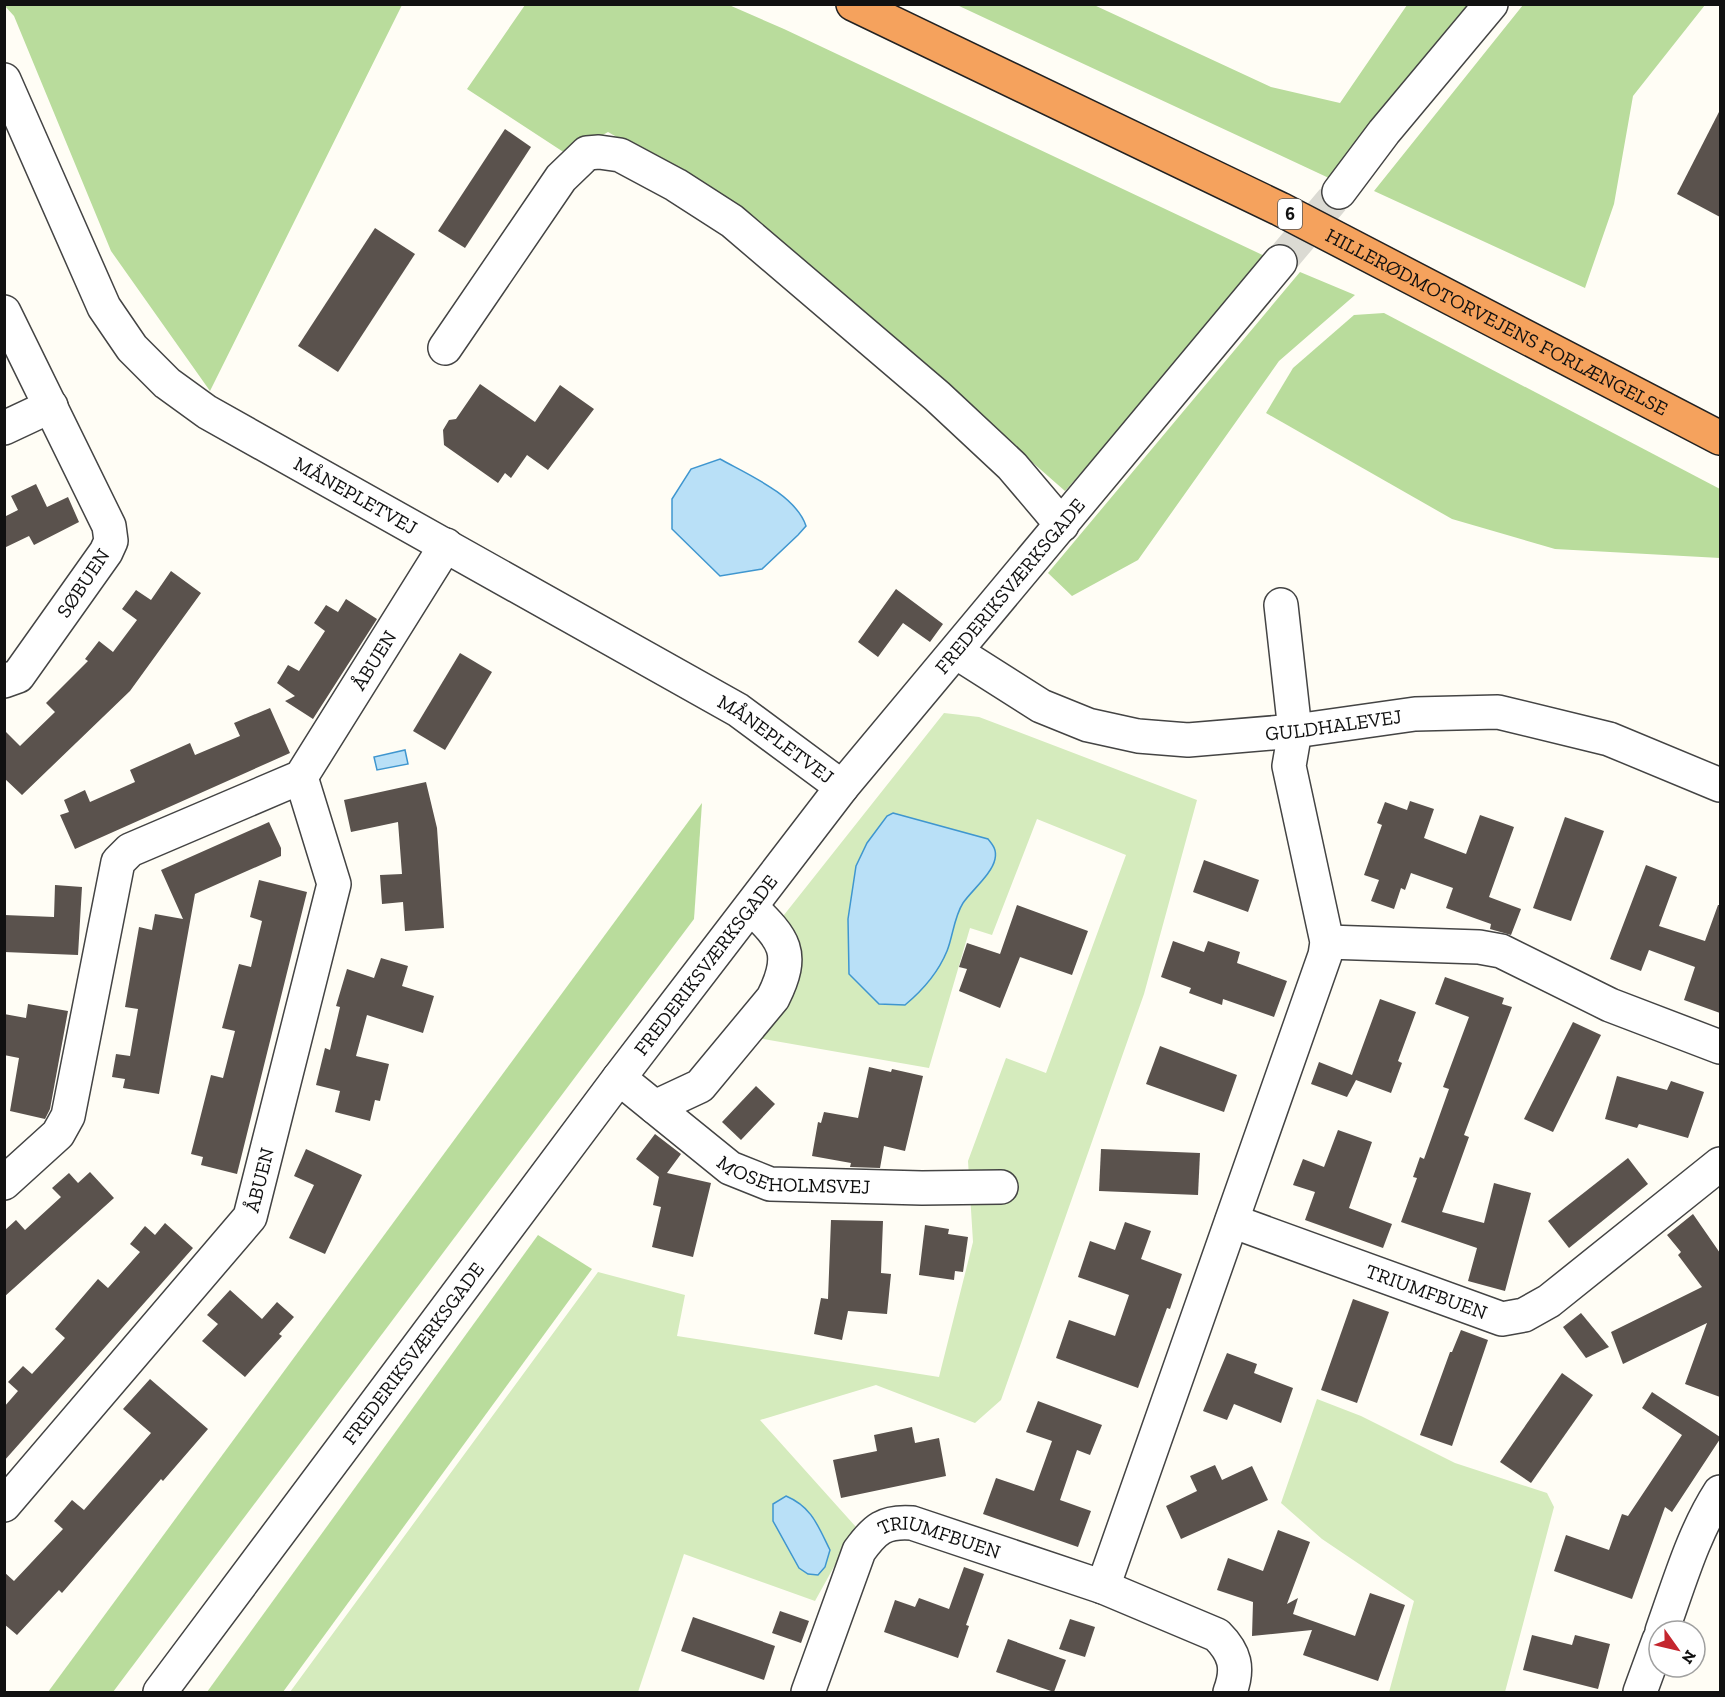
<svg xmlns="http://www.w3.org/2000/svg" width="1725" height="1697" font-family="'Zilla Slab',serif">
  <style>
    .green { fill: #d5ebbd }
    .forest { fill: #b9dc9c }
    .water { fill: #b9e0f7; stroke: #3f96cf; stroke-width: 1.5 }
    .building { fill: #5a524d }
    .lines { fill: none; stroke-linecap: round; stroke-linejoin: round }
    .minor-tunnel { stroke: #dbdad3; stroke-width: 33; stroke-dasharray: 33 16; stroke-linecap: butt }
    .minor-casing { stroke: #444; stroke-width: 36 }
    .highway-casing { stroke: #222; stroke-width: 36 }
    .minor { stroke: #fff; stroke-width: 33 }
    .highway { stroke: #f5a25d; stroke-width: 33 }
    .labels { text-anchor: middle; stroke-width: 6; stroke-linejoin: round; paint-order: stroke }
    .shield { fill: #fff; stroke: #585858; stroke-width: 1.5 }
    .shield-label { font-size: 18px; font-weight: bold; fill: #111 }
    .street-label { font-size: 20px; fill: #111; stroke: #fff }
  </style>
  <rect width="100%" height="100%" fill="#fffdf5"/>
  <g class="green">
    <polygon points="944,713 979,717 1197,800 1144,994 1001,1400 975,1423 876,1385 760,1420 856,1527 815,1601 684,1554 638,1692 290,1692 598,1272 685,1295 677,1336 939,1377 973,1242 968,1161 1006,1058 1046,1073 1126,855 1037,819 992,935 970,928 929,1068 758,1038 780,920"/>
    <polygon points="1317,1399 1361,1416 1455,1463 1547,1493 1554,1507 1505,1692 1389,1692 1414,1601 1322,1539 1281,1503"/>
  </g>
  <g class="forest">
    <polygon points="4,5 402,5 210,391 111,251 14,16"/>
    <polygon points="525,5 729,5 784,29 1271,259 1065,491 924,367 731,202 608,132 568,155 467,89"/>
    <polygon points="957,5 1094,5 1271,87 1340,103 1407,5 1471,5 1331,179"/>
    <polygon points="1523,5 1705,5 1633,96 1614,204 1585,288 1374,191"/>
    <polygon points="1300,272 1355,295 1279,361 1138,560 1072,596 1048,573"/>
    <polygon points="1384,313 1720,489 1720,558 1555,549 1452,519 1266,413 1293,368 1354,315"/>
    <polygon points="702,803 694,919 113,1692 48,1692"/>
    <polygon points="538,1235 592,1269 283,1692 207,1692"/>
  </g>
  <g class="water">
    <path d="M720,459c27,15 76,36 86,67l-8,9 -36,34 -42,7 -48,-47v-30l19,-30z"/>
    <polygon points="405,750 408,764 377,770 374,757"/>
    <path d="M893,813l95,26c5,6 9,11 7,20 -3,15 -23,31 -32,44 -9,14 -10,33 -16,48 -9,22 -24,39 -42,54l-26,-1 -30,-30 -1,-55 8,-53 11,-23 20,-27z"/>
    <path d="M786,1496c26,11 32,30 44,54l-5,17 -7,8 -10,-1 -9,-6 -26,-47v-17z"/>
  </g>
  <g class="building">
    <polygon points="1720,110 1720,217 1677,194"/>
    <polygon points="505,129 531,147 465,248 438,231"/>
    <polygon points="375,228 415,254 338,372 298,346"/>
    <polygon points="480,384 535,422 560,385 594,409 548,470 527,455 511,478 505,473 498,483 444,445 443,430 449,420 456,419"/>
    <polygon points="36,484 47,507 68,497 79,522 34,545 29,536 4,548 4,517 18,510 11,496"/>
    <polygon points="171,571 201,593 130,691 22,795 4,778 4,730 20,746 55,712 46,703 88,661 85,659 99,641 113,652 137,620 122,609 136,590 151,600"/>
    <polygon points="896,589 943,624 930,642 903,623 878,657 858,642"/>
    <polygon points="346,599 377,619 313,719 285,701 295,696 277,683 288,665 299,671 325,631 314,623 326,605 338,612"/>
    <polygon points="460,653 492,672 445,750 413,731"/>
    <polygon points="270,708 290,753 75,849 60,815 69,812 64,800 85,790 90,802 135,782 130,770 190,743 195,755 240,736 234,723"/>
    <polygon points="426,782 437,828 444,928 405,931 403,902 382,904 380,875 402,874 398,822 351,832 344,800"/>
    <polygon points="1410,801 1434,809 1424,838 1466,854 1480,815 1514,827 1489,897 1521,909 1511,935 1490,929 1491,924 1446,908 1453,888 1411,873 1405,890 1401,888 1394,909 1371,901 1379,880 1364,875 1382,825 1377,823 1385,802 1407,810"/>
    <polygon points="1565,817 1604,831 1571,921 1533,908"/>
    <polygon points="269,822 281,848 281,856 195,894 159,1094 123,1088 125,1079 112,1077 116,1054 130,1056 138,1009 125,1007 139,927 152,930 155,914 183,919 161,870"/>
    <polygon points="1204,860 1259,880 1248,912 1193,892"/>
    <polygon points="1646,865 1677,877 1659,926 1705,941 1718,905 1720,905 1720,1013 1684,1000 1695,967 1649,950 1641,971 1610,959"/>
    <polygon points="259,880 307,892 237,1174 201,1165 203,1157 191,1154 211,1075 223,1078 235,1031 222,1028 239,964 251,967 262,921 250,917"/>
    <polygon points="55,885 82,887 78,955 4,952 4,915 54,917"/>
    <polygon points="1017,905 1088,931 1072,975 1020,957 1000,1008 959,991 967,969 959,967 967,943 1000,954"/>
    <polygon points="1173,941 1204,952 1208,941 1240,952 1237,963 1287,981 1274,1017 1223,999 1222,1005 1189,993 1191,988 1161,977"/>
    <polygon points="381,958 408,966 402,986 434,996 423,1033 367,1015 356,1056 389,1064 380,1101 375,1100 370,1121 335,1112 340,1091 316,1085 325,1048 330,1050 340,1007 336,1006 347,969 374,978"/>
    <polygon points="1445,977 1504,998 1502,1004 1512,1007 1464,1135 1469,1137 1442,1212 1484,1223 1494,1183 1531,1193 1505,1291 1468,1281 1477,1248 1401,1222 1417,1178 1413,1177 1420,1157 1424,1159 1449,1089 1443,1087 1469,1017 1435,1004"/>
    <polygon points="1380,999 1416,1012 1398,1061 1402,1063 1391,1093 1356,1080 1347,1097 1311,1084 1319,1062 1352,1075"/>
    <polygon points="28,1004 68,1011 50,1109 45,1119 10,1111 19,1058 4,1055 4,1014 26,1018"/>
    <polygon points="1573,1022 1601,1035 1553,1132 1524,1119"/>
    <polygon points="1160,1046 1237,1075 1224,1112 1146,1084"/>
    <polygon points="869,1067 891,1072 892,1069 923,1076 905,1151 884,1146 880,1168 850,1167 851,1163 812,1156 818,1122 821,1123 824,1112 858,1118"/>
    <polygon points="1617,1076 1667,1090 1671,1081 1704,1092 1688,1138 1639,1124 1637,1128 1605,1119"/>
    <polygon points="756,1086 775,1104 741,1140 722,1122"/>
    <polygon points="1338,1130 1372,1142 1349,1208 1392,1224 1383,1248 1305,1220 1315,1192 1293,1185 1303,1159 1324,1167"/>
    <polygon points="655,1134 681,1154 667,1173 711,1183 693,1257 652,1247 661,1207 653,1205 659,1177 636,1159"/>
    <polygon points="306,1149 362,1175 325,1254 289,1238 314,1185 294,1176"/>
    <polygon points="1101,1149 1200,1153 1198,1195 1099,1191"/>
    <polygon points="1628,1158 1648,1184 1569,1248 1548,1221"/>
    <polygon points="90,1172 114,1198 4,1297 4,1231 16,1220 25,1230 61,1197 52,1188 69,1173 78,1183"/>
    <polygon points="1693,1214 1720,1253 1720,1397 1685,1384 1707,1323 1623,1364 1611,1332 1702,1287 1678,1255 1681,1252 1667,1235"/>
    <polygon points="831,1220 883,1221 881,1273 891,1274 887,1314 848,1311 842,1340 814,1334 821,1298 828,1299"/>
    <polygon points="1125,1222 1151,1231 1141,1259 1182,1274 1170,1309 1167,1308 1138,1388 1056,1358 1069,1320 1115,1336 1129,1295 1078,1277 1090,1241 1115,1250"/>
    <polygon points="165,1223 193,1248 4,1461 4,1407 18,1391 8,1382 23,1366 32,1374 65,1338 55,1329 98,1279 108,1288 140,1252 130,1244 145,1226 155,1235"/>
    <polygon points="925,1225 949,1229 948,1234 968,1237 963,1272 955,1271 954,1280 919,1275"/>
    <polygon points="230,1290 262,1319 277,1302 294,1317 279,1334 282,1336 245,1377 202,1341 218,1324 207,1315"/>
    <polygon points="1353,1299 1389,1312 1357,1403 1321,1390"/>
    <polygon points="1581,1313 1609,1347 1586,1358 1563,1327"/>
    <polygon points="1461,1330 1488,1340 1452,1446 1420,1435 1450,1352 1452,1352"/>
    <polygon points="1227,1353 1257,1364 1254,1373 1293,1388 1281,1423 1234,1404 1227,1420 1203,1411"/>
    <polygon points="1562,1373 1593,1395 1531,1483 1500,1462"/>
    <polygon points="150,1379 208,1429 163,1481 161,1479 62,1593 59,1590 17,1635 4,1624 4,1572 14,1581 63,1529 54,1521 72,1500 84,1510 151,1433 123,1409"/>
    <polygon points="1652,1392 1720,1437 1720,1439 1672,1512 1665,1507 1632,1599 1554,1571 1566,1535 1609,1550 1622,1514 1628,1516 1682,1435 1642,1408"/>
    <polygon points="1038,1401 1102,1425 1090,1455 1077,1450 1060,1500 1091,1511 1078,1547 983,1514 996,1478 1034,1491 1052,1441 1026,1432"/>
    <polygon points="912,1427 915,1443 939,1438 946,1476 841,1498 833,1460 877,1451 874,1435"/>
    <polygon points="1215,1465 1222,1480 1252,1466 1268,1500 1181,1539 1166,1506 1197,1491 1190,1476"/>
    <polygon points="1278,1530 1310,1542 1287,1604 1298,1598 1293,1614 1355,1636 1370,1593 1405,1605 1378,1681 1303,1655 1312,1630 1252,1636 1253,1602 1217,1590 1228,1558 1263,1571"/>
    <polygon points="964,1567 984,1574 966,1625 969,1626 958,1658 884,1632 895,1600 915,1607 919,1598 949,1609"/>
    <polygon points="780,1611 809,1621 801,1643 772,1633"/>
    <polygon points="693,1617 775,1646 764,1680 681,1651"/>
    <polygon points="1070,1619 1095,1627 1085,1657 1059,1649"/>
    <polygon points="1532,1635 1572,1645 1575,1635 1610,1644 1598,1689 1523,1670"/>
    <polygon points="1008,1639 1066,1660 1054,1692 996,1672"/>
  </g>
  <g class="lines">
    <polyline class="minor-tunnel" points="1280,262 1339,192"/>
    <g class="minor-casing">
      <g id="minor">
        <path id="s1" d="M4,80l100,227 28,41 35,35 40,29 531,298 104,77"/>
        <polyline points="1339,192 1384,132 1491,4"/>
        <polyline points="4,312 109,526 111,541 106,552 18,676 4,681"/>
        <polyline points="445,348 561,178 587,153 599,152 620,155 676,185 732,221 937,396 1012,466 1062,525"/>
        <polyline points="4,428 51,406"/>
        <path id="s2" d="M956,652l85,54 47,19 50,11 50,4 107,-9 120,-17 83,-2 111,27 111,46"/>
        <polyline points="1327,942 1479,947 1501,951 1610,1005 1720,1047"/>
        <path id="s3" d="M619,1078l111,90 40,16 152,4 79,-1"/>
        <path d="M655,1107l45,-21 73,-88c23,-46 11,-58 -22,-91"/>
        <path id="s4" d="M4,1183l54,-49 10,-18 50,-254 12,-12 171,-73 145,-232"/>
        <path id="s5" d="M1232,1221l270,98 22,-4 25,-14 171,-137"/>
        <path id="s6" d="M4,1505l246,-288 84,-333 -33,-107"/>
        <polyline points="1103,1587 1325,955 1327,942 1289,766 1295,731 1281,605"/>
        <path d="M1662,1631c17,-47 31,-97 58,-139"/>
        <path id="s7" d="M160,1692l459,-614 223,-291 438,-525"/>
        <path id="s8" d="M808,1692l51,-141c16,-22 25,-30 53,-28l191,64 114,48c18,18 22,33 13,57"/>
        <polyline points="1640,1692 1659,1640"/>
      </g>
    </g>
    <g class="highway-casing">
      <g id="highway">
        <path id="s9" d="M853,4l427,205 440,229"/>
      </g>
    </g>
    <use href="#minor" class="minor"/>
    <use href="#highway" class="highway"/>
  </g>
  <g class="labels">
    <rect class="shield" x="1278" y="199" width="24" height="30" rx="4.5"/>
    <g class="shield-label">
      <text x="1290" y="220">6</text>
    </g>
    <g class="street-label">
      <text dy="7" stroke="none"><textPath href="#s9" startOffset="718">HILLERØDMOTORVEJENS FORLÆNGELSE</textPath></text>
      <text dy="7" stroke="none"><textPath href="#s1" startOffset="567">MÅNEPLETVEJ</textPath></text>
      <text transform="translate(83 583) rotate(-56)" y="7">SØBUEN</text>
      <text dy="7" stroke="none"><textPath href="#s7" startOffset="1395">FREDERIKSVÆRKSGADE</textPath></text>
      <text dy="7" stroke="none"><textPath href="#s4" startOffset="693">ÅBUEN</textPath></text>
      <text dy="7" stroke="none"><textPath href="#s2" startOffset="399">GULDHALEVEJ</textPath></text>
      <text dy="7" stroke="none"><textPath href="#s1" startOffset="1053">MÅNEPLETVEJ</textPath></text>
      <text dy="7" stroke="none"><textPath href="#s7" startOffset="909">FREDERIKSVÆRKSGADE</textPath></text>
      <text dy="7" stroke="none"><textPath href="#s3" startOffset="208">MOSEHOLMSVEJ</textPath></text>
      <text dy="7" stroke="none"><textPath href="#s6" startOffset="417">ÅBUEN</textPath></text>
      <text dy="7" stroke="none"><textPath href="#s5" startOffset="207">TRIUMFBUEN</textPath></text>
      <text dy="7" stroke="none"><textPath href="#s7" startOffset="423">FREDERIKSVÆRKSGADE</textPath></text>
      <text dy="7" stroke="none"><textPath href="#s8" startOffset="243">TRIUMFBUEN</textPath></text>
    </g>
  </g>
  <rect width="1725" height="1697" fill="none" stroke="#111111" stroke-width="12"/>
  <g transform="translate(1677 1649) rotate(124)"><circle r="28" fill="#ffffff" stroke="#a0a0a0" stroke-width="1.5"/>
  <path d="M0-4.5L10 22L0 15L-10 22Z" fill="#c4262e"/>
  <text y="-9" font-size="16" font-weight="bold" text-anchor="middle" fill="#111111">N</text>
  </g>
</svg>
